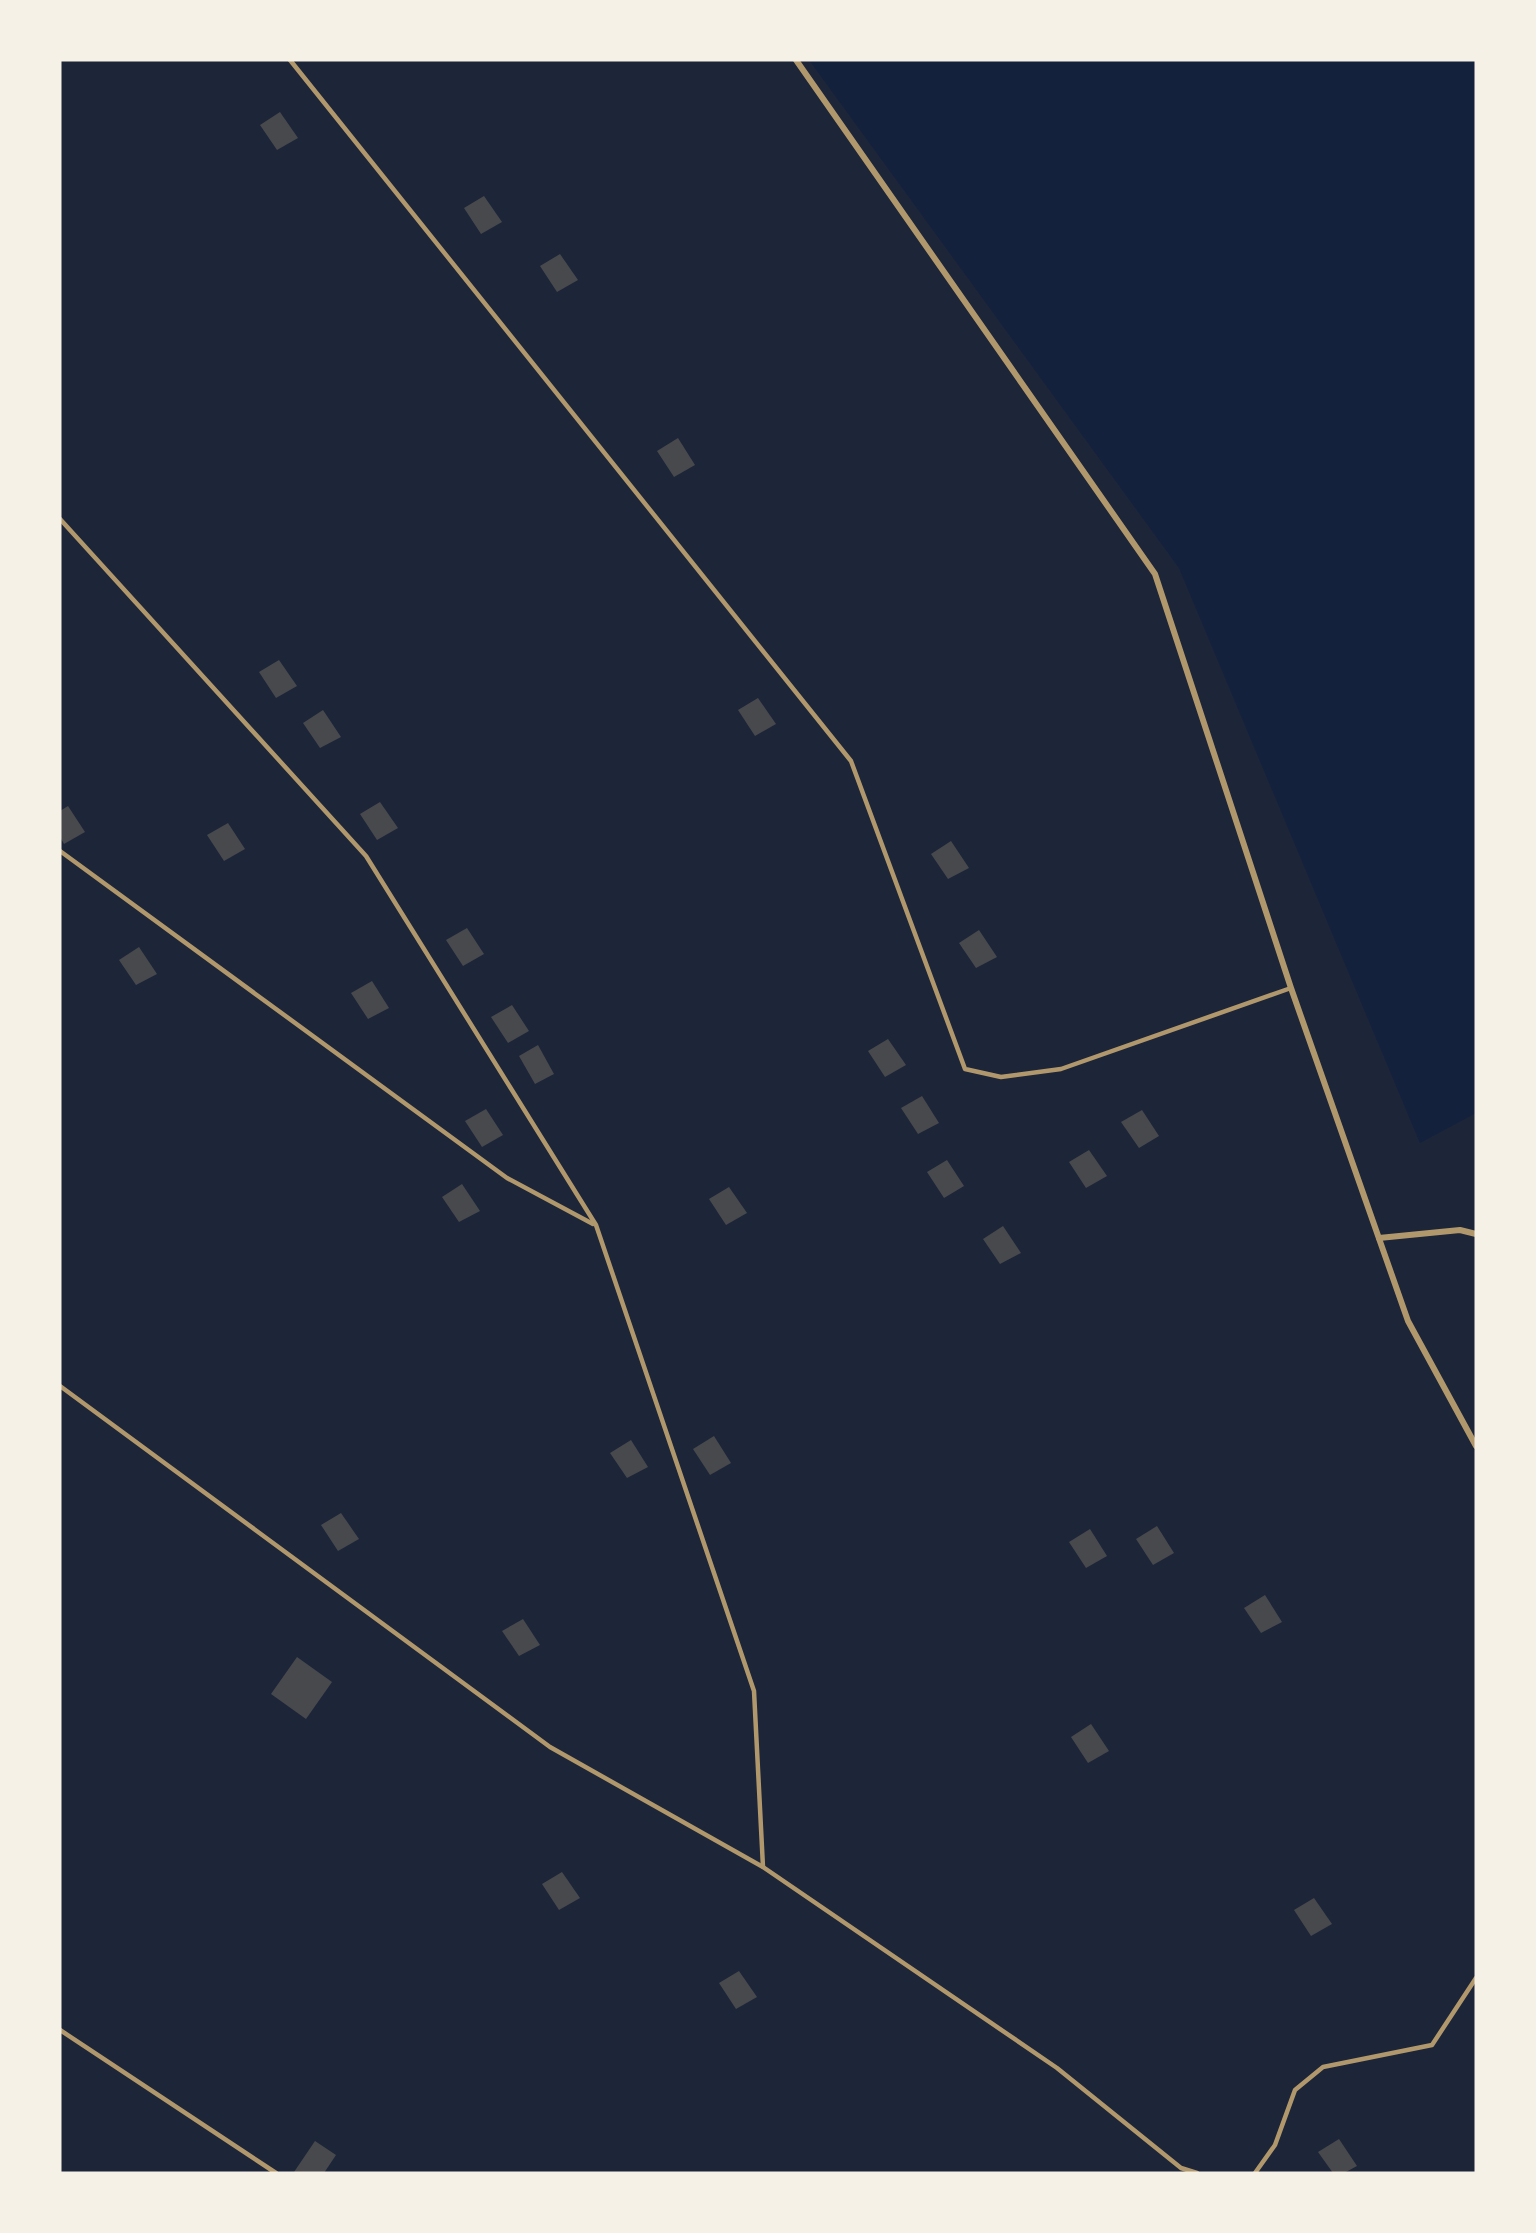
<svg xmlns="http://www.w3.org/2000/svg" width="1536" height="2233" font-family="Raleway,sans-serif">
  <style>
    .green { fill: #1d2539 }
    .building { fill: #48494c }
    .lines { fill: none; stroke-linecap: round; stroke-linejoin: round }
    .service { stroke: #b1986c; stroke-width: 4.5 }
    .minor { stroke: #b1986c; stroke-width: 6 }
  </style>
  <rect width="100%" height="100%" fill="#14213d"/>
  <polygon class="green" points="60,60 809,60 1179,568 1420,1143 1476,1113 1476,2173 60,2173"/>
  <g class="building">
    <polygon points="280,112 298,138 277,150 260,125"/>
    <polygon points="484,196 502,222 481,234 464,208"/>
    <polygon points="560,254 578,280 557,292 540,266"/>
    <polygon points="678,438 695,465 674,477 657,451"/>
    <polygon points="279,660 297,686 276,698 259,672"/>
    <polygon points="758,698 776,724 755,736 738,710"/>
    <polygon points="323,710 341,737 320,748 303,723"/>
    <polygon points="380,802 398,828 377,840 360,814"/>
    <polygon points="68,806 85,832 64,844 60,837 60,811"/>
    <polygon points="228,823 245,849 224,861 207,835"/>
    <polygon points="951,841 969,868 948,879 931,854"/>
    <polygon points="467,928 484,954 463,966 446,940"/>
    <polygon points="979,930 997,957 976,968 959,943"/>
    <polygon points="139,947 157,974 136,985 119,960"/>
    <polygon points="372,981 389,1008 368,1019 351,993"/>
    <polygon points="512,1005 529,1031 508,1043 491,1017"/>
    <polygon points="888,1039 906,1065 885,1077 868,1051"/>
    <polygon points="538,1045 554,1074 535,1084 519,1056"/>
    <polygon points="922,1096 939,1123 918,1134 901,1108"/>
    <polygon points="486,1109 503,1135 482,1147 465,1121"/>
    <polygon points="1142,1110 1159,1136 1139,1148 1121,1122"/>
    <polygon points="1089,1150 1107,1176 1086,1188 1069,1162"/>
    <polygon points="947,1160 964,1186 944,1198 927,1172"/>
    <polygon points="462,1184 480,1211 459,1222 442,1197"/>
    <polygon points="729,1187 747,1213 726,1225 709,1199"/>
    <polygon points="1003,1226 1021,1253 1000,1264 983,1239"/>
    <polygon points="714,1436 731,1463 710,1475 693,1449"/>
    <polygon points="631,1440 648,1467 627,1478 610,1453"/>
    <polygon points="341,1513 359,1539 338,1551 321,1525"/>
    <polygon points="1157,1526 1174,1553 1153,1565 1136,1539"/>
    <polygon points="1090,1529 1107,1556 1086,1568 1069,1542"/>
    <polygon points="1265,1595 1282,1622 1261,1633 1244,1608"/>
    <polygon points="523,1619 540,1645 519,1656 502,1631"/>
    <polygon points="297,1657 332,1682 306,1719 271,1694"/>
    <polygon points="1091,1724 1109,1751 1088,1763 1071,1737"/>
    <polygon points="562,1872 580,1898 559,1910 542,1884"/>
    <polygon points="1314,1898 1332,1924 1311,1936 1294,1910"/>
    <polygon points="739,1971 757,1997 736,2009 719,1983"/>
    <polygon points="1339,2139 1357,2166 1344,2173 1333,2173 1318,2152"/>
    <polygon points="315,2141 336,2155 324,2173 295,2173 294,2172"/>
  </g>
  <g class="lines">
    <g class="service">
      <polyline points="290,60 851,761 965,1069 1001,1077 1061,1069 1291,988"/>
      <polyline points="60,519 366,856 596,1225 754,1691 763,1867"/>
      <polyline points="60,851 507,1178 593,1224"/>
      <polyline points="60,1386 550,1747 763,1867 1057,2068 1181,2168 1197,2173"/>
      <polyline points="60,2030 276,2173"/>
      <polyline points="1255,2173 1275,2145 1295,2090 1323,2067 1432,2045 1476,1978"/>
    </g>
    <g class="minor">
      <polyline points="796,60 1155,574 1291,988 1408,1321 1476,1446"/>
      <polyline points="1379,1238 1460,1230 1476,1234"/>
    </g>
  </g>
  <rect width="1536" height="2233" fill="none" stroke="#f6f1e7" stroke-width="123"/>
</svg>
